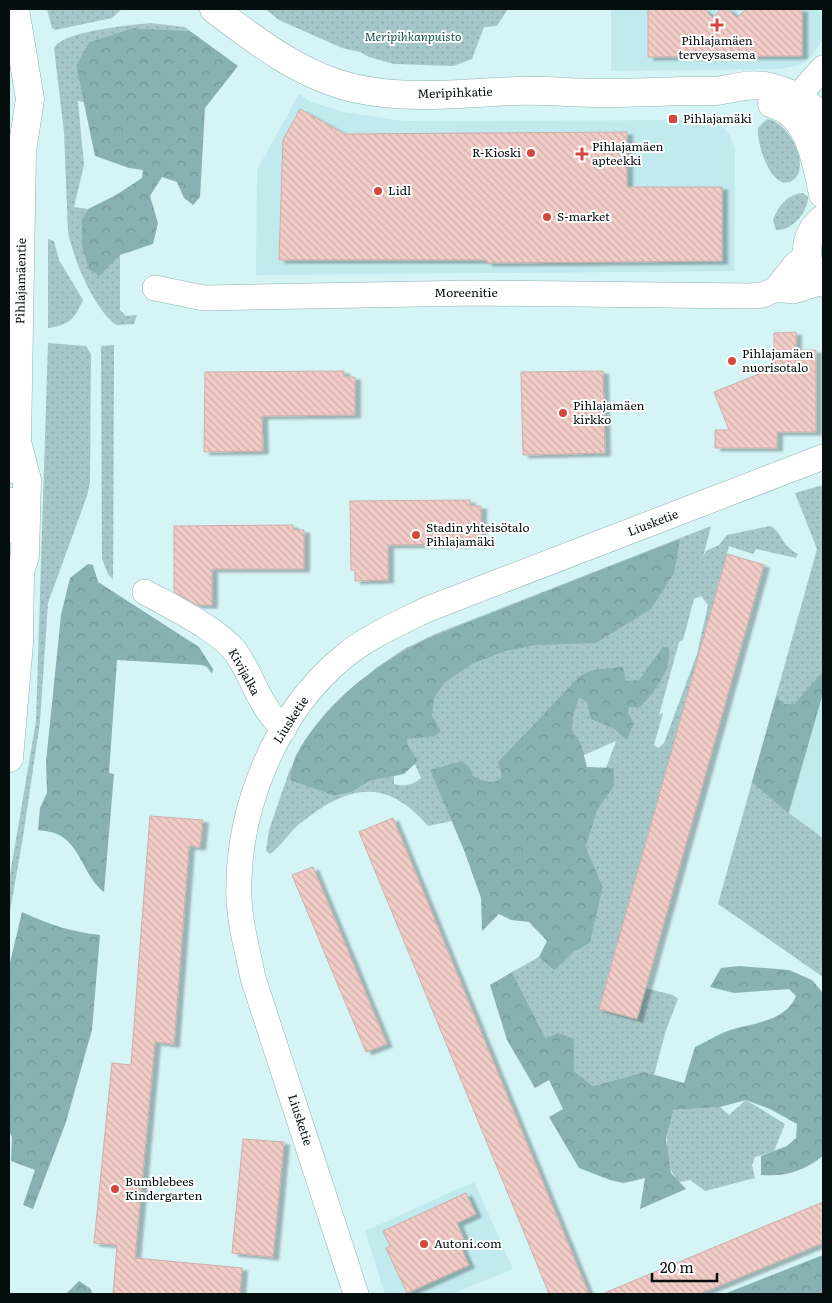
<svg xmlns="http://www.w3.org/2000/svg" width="832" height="1303" font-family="Literata,serif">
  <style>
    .built { fill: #c0eaed }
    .green { fill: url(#green-dots); fill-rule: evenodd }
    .forest { fill: url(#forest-crowns) }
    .building { fill: url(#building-back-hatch); stroke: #cbafab; filter: url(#shadow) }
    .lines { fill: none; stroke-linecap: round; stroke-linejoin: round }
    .minor-casing { stroke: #91b0b2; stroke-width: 26 }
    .major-casing { stroke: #91b0b2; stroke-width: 29 }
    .minor { stroke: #fff; stroke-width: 25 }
    .major { stroke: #fff; stroke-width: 28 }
    .poi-dot { fill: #d5473d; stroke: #fff; stroke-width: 2 }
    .labels { text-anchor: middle; stroke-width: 4; stroke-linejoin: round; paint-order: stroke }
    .park-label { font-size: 12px; font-style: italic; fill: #175357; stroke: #fff }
    .poi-label { font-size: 12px; fill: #040e0f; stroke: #fff; text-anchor: start }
    .street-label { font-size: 12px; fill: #040e0f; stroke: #fff }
  </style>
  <defs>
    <pattern id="green-dots" width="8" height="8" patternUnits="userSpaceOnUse" patternTransform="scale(1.25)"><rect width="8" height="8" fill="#a5c7c9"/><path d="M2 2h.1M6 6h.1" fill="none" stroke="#8caaab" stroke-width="1.8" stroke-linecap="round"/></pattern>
    <pattern id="forest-crowns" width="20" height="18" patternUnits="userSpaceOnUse" patternTransform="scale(1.25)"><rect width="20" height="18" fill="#88b1b3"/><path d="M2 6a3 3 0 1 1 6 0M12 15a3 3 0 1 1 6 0" fill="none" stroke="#749799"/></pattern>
    <pattern id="building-back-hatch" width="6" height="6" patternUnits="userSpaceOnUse" patternTransform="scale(1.25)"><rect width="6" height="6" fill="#f2ccc6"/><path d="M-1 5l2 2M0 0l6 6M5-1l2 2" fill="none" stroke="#ceaea9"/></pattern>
    <filter id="shadow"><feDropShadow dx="5.5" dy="3" stdDeviation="1" flood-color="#0004"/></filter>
  </defs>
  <rect width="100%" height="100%" fill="#d4f4f6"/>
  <g class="built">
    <polygon points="611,9 823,9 823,40 811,56 800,65 779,69 611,71"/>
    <polygon points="299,94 311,102 344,112 403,121 710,120 724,128 729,134 735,149 734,271 256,275 257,170"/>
    <polygon points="823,693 823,838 789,813"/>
    <polygon points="474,1182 513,1269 452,1294 385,1294 365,1231"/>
  </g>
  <g class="green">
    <polygon points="47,9 122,9 112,18 55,30 52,28"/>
    <polygon points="265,9 508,9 497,26 484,27 472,59 453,66 394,64 369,57 360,52 342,48 279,20"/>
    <path d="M150,23l35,4 5,4 -57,-3 -44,14 -13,23 8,37 -6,-1 6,64 -10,42 14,2 -6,10 38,36v55l6,6 11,-1 -3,9 -18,1c-24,-19 -42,-65 -48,-93l-4,-100 -10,-84c9,-17 77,-23 96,-25z"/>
    <path d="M767,119c21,2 45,47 26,61 -21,15 -37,-38 -35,-52z"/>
    <path d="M803,193l5,4c0,15 -16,34 -32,33l-3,-10c5,-14 15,-26 30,-27z"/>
    <path d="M48,239l6,2 5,19 24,40c-9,20 -14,25 -35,28z"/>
    <polygon points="48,343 86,346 91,354 90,482 87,496 48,603 40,722 23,837 9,917 9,881 36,721"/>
    <polygon points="114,345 114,363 113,580 108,574 102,559 101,346"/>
    <polygon points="823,485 823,693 789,813 823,838 823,977 718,904 817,549 795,493"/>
    <path d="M711,526l-8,31 3,-6 13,-6 8,-10 43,-9c12,5 10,19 28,28l-2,4 -40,-9 -3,5 -24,-8 -130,462 46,-20 28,7 5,4 -12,31 -12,45 -10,-3 -51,14 -19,-15v-32h-28l-34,-67 27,-15 15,12 20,-17 16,-9 13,-56 -17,-40 11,-36 17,-25 -1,-17 -7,-1 10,-27 -166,73 2,7 -24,5c-41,-48 -79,-42 -126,-4 -12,9 -20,23 -32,32l-4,-3 3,-21 22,-64v14l43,16 18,-4 17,-11 25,-5v8c10,3 19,1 27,-6l-48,-108 31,-21 31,-15zM701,596l7,9 -11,49 -33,89 -6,5 -4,-3 9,-32 -4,2 20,-73 4,-2 11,-41z"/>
    <path d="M746,1100l39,24 -11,27 -19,6 -3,8 3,13 -50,13 -15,-11 -11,2c-18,-20 -12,-48 -7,-72l48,-3 9,8z"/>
  </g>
  <g class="forest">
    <polygon points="133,28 190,31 238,66 205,108 200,197 193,205 184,198 177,182 162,177 150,196 158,223 153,244 120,255 99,276 89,269 82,246 82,219 88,209 116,195 142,178 143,170 129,168 95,156 76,65 89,42"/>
    <path d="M680,539l-6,34 -23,36 -55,34 -60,2 -31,6 -33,13 -28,19 -10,15 -2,18 9,15 -6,5 -28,3 1,7 10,15 -14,13 -35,7 -17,11 -18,4 -44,-16c1,-20 11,-35 23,-51 31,-41 71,-69 116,-91z"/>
    <path d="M88,564l5,1 5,17 101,65 14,22 -1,5 -5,-7 -5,-2 -85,-5 -8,113 5,1 -10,118c-19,-14 -23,-44 -43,-56 -6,-4 -16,-5 -23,-6l2,-22 7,-15 -1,-31 15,-147 9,-37z"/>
    <path d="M663,647l6,1c3,20 -14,45 -29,59h-11l-1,6 6,10 -7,17 -14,-12 -22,-9 -4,-17 -8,-5 -6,20 -1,13 9,14 6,23 27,1v18l-17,25 -11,36 17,40 -13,56 -16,9 -20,18 -15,-13 8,-16 -18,-19 -18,-2 -12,-6 -17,17 -1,-33 -17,-48 -34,-80 32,-9 7,6 4,9c10,5 20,10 29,1l-4,-15 81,-85c16,-11 25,-7 44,-10l3,14 13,-1z"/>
    <polygon points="823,672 823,693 788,813 752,782 776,698 785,704 794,704"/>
    <path d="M22,912c26,12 49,20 78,23l-8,95 -26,92 -33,87 -10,-4 12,-35 -24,-9 1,-24 -3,-6v-164z"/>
    <path d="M739,966l50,4 23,10 11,13v163c-19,15 -38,21 -62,19v-19l26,-10 9,-8 1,-14 -27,-15 -24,-9 -26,7 -47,3 -7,30 5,33 15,16 -46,20 5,-31 -21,5 -14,-3 -31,-12 -30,-51 14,-8 -14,-29 -14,8 -28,-48 -17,-55 22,-13 34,67 12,-6 16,6v32l19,15 51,-14 40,11 11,-36c11,-5 23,-13 35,-17 24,-7 56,-9 66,-34l-7,-7 -55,4 -24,-6 11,-19z"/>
    <polygon points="823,1255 823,1294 724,1294"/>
    <polygon points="79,1281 91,1289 92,1294 66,1294"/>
  </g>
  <g class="building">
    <polygon points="648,9 704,9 713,18 721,9 728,9 737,18 746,9 802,9 802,56 648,57"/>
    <polygon points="300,109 345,134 627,132 627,187 722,187 722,261 487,263 487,260 279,260 283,140"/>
    <polygon points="796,332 796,350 816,350 816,432 777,432 777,448 715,448 715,430 729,430 714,392 774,368 774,333"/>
    <polygon points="344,371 344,377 355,377 355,415 262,416 263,451 204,452 205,372"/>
    <polygon points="603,371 605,453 523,455 521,372"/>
    <polygon points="470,500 470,506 481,506 481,544 388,545 388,580 355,581 355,570 351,570 350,501"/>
    <polygon points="293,525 293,530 304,530 304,569 212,569 212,605 197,605 174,592 174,526"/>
    <polygon points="727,554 764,565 637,1019 599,1009"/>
    <polygon points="150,816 203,820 200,847 189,846 174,1044 155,1042 135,1258 242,1268 240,1294 113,1294 117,1245 94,1243 112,1063 131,1065"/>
    <polygon points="393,818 440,932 589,1294 549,1294 537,1264 359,832"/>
    <polygon points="313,867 387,1044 366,1052 292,875"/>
    <polygon points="243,1139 284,1142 273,1257 232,1253"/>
    <polygon points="466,1193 476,1214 457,1223 464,1239 458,1241 469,1265 407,1293 386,1248 390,1246 383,1231"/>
    <polygon points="823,1202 823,1243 699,1294 602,1294"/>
  </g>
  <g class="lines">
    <g class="minor-casing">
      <g id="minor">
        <polyline points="798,117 797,97 823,68"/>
        <polyline points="155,288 204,298 475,293 749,296 763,295 776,289 793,291 822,282"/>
        <polyline points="776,289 795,265 806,256"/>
        <polyline points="9,500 26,518 9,530"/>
        <path d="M145,592c26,15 77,39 92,62 19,29 20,49 47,75"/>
        <path d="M356,1294l-103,-316c-5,-26 -13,-52 -14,-79 -3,-87 35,-184 103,-241 25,-21 57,-35 86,-49l395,-152"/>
      </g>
    </g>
    <g class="major-casing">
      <g id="major">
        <path d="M214,9c43,33 90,69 144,80 51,11 106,4 158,2 29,-1 58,2 87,2 27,0 53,-1 79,-2 12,0 23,0 34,0 17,-2 32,-8 49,-5 24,5 46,15 58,37"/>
        <path d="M772,104c38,9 44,58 51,90"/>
        <path d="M823,219c-21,18 -22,46 0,64"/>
        <polyline points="9,469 17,441 22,151 30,99 15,9"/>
        <polyline points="9,758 19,643 20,571 25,556 27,480 17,442"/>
      </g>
    </g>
    <use href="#minor" class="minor"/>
    <use href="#major" class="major"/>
  </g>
  <g class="poi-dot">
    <path d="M714.5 17.5h5v5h5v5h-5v5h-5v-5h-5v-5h5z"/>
    <rect x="668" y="114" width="10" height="10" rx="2.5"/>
    <circle cx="531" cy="153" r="5"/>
    <path d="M579.5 146.5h5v5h5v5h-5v5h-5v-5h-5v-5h5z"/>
    <circle cx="378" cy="191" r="5"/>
    <circle cx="547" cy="217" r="5"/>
    <circle cx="732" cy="361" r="5"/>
    <circle cx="563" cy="413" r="5"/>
    <circle cx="416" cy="535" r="5"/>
    <circle cx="115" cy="1189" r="5"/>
    <circle cx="424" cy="1244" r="5"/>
  </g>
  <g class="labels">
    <g class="park-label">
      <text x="413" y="41">Meripihkanpuisto</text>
    </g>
    <g class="poi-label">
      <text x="717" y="45" text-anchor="middle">Pihlajamäen<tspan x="717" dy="14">terveysasema</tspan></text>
      <text x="683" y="123">Pihlajamäki</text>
      <text x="592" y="151">Pihlajamäen<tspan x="592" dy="14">apteekki</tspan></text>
      <text x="521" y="157" text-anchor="end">R-Kioski</text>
      <text x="388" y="195">Lidl</text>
      <text x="557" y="221">S-market</text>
      <text x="742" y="358">Pihlajamäen<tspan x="742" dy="14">nuorisotalo</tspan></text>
      <text x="573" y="410">Pihlajamäen<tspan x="573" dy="14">kirkko</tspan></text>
      <text x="426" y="532">Stadin yhteisötalo<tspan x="426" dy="14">Pihlajamäki</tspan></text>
      <text x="125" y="1186">Bumblebees<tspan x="125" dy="14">Kindergarten</tspan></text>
      <text x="434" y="1248">Autoni.com</text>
    </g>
    <g class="street-label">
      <text transform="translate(455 93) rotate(-2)" y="4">Meripihkatie</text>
      <text transform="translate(21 281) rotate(-89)" y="4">Pihlajamäentie</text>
      <text x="466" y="297">Moreenitie</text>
      <text transform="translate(653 523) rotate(-21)" y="4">Liusketie</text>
      <text transform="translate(244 672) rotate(61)" y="4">Kivijalka</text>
      <text transform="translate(291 720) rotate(-57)" y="4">Liusketie</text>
      <text transform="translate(300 1120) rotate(72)" y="4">Liusketie</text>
    </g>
  </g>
  <rect width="832" height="1303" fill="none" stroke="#040e0f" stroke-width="20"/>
  <path d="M652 1273v8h65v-8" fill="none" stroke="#040e0f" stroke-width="2.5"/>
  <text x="660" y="1273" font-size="15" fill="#040e0f" stroke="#ffffff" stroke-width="4" paint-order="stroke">20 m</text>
</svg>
